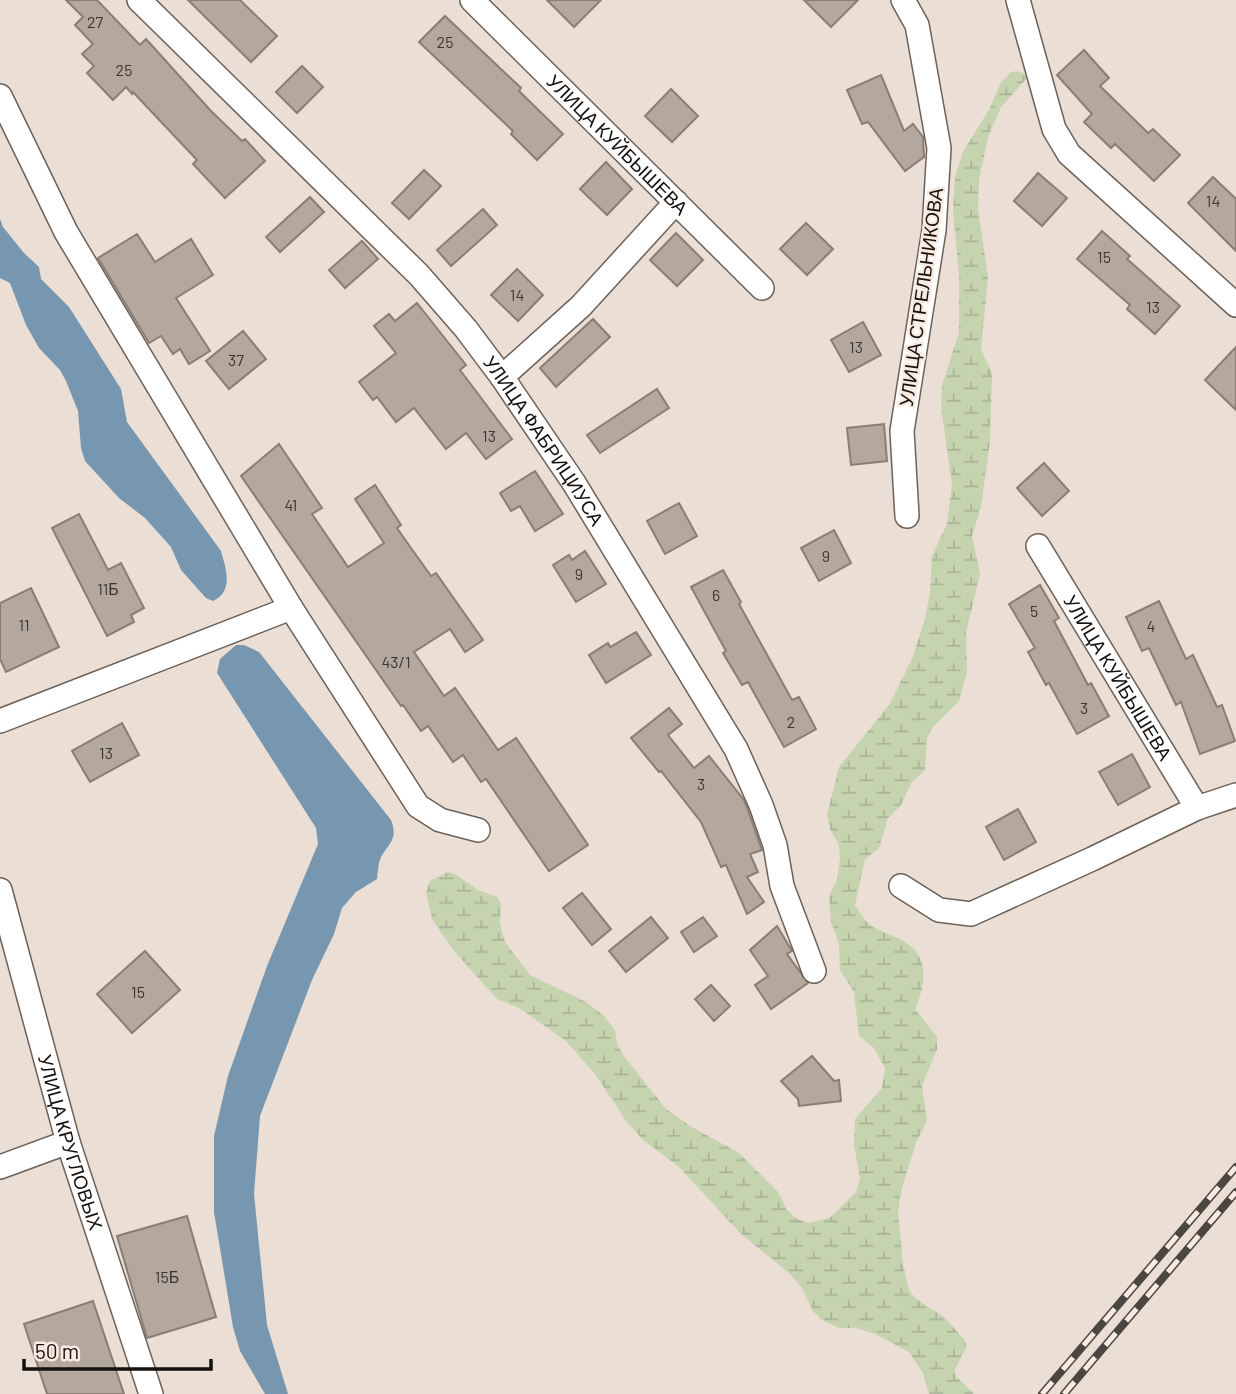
<svg xmlns="http://www.w3.org/2000/svg" width="1236" height="1394" font-family="Barlow,sans-serif">
  <style>
    .wetland { fill: url(#wetland-marsh) }
    .water { fill: #7697af }
    .building { fill: #b3a79e; stroke: #897d74; stroke-width: 2 }
    .lines { fill: none; stroke-linecap: round; stroke-linejoin: round }
    .street-casing { stroke: #6c6159; stroke-width: 26 }
    .street { stroke: #fff; stroke-width: 23 }
    .rail-casing { stroke: #4c4640; stroke-width: 8 }
    .rail { stroke: #f9ebe2; stroke-width: 5; stroke-dasharray: 16; stroke-linecap: butt }
    .labels { text-anchor: middle; stroke-width: 5; stroke-linejoin: round; paint-order: stroke }
    .number-label { font-size: 16px; fill: #3c3631 }
    .street-label { font-size: 19px; fill: #15110d; stroke: #f9ebe2 }
  </style>
  <defs>
    <pattern id="wetland-marsh" width="20" height="14" patternUnits="userSpaceOnUse" patternTransform="scale(1.75)"><rect width="20" height="14" fill="#c5d3af"/><path d="M1 5h8M5 5V1M11 12h8M15 12V8" fill="none" stroke="#a8b495"/></pattern>
  </defs>
  <rect width="100%" height="100%" fill="#ebded4"/>
  <path class="wetland" d="M1016,71l7,2 4,5 -26,29 -13,30 -9,43 -1,29 10,68 -7,73 11,23 -2,68 -9,66 -9,29 8,38 -14,59 1,39 -8,29 -27,27 -5,10 -2,32 -14,13 -10,22 -13,13 -9,30 -14,11 -10,46c4,6 8,13 13,18 12,10 27,12 40,21 23,16 16,44 7,65l22,28v12l-15,37 5,35 -11,22 -15,48 -3,21 5,52 6,27 10,10 25,16 20,22 3,7 -12,23 1,7 18,18h-45l-6,-21 -14,-21 -34,-18 -19,-6h-17l-17,-8 -9,-9 -11,-23 -13,-15 -49,-40 -61,-66 -36,-27 -17,-19 -31,-47 -29,-33 -47,-33 -22,-9 -43,-48 -22,-32 -6,-26 4,-12 18,-9 7,2 23,16 19,7 4,7 -1,19 5,19 25,33 56,27 17,13 12,15 2,13 6,12 43,54 24,17 49,27 39,39 9,18 10,9 13,4 21,-6 25,-25 4,-13 -6,-35 1,-25 27,-31 3,-20 -11,-20 -15,-12 -5,-44 -14,-22 -1,-26 -8,-23 -2,-25 8,-16 3,-22 -1,-13 -9,-16 -3,-14 12,-48 50,-62 23,-46 13,-40 5,-27 2,-36 15,-32 5,-40 -11,-77 1,-22 17,-52v-58l-6,-65 2,-34 8,-24 27,-44 10,-24 10,-11z"/>
  <g class="water">
    <path d="M0,219l3,8 21,26 15,14 2,12 28,28 52,82 6,33 94,129c5,18 13,40 -8,50l-7,-3 -25,-28 -10,-23 -26,-29 -26,-20 -34,-37 -4,-13 -3,-37 -12,-30 -6,-11 -21,-22 -13,-23 -16,-42 -10,-5z"/>
    <path d="M236,645h8l15,7 132,168c7,19 -1,22 -10,37 -3,6 -3,15 -4,22l-21,13 -14,16 -8,26 -22,46 -52,136 -6,78 13,131 21,69h-23l-25,-43 -7,-24 -19,-115v-76l14,-60 39,-110 51,-122 -2,-16 -99,-155 3,-14z"/>
  </g>
  <g class="building">
    <polygon points="66,0 97,0 140,45 146,39 211,111 242,141 245,139 265,161 225,198 193,164 197,160 133,92 132,94 126,87 113,100 87,73 94,66 82,54 93,44 75,25 83,17"/>
    <polygon points="188,0 240,0 277,36 251,62"/>
    <polygon points="547,0 601,0 574,27"/>
    <polygon points="804,0 858,0 831,27"/>
    <polygon points="445,16 521,88 519,91 563,134 537,160 511,134 513,131 419,42"/>
    <polygon points="1084,50 1109,78 1100,86 1148,133 1153,129 1180,155 1154,181 1115,144 1111,148 1084,122 1092,114 1057,75"/>
    <polygon points="302,66 323,87 297,113 276,92"/>
    <polygon points="881,75 904,131 913,124 923,137 924,157 905,171 868,122 862,124 847,90"/>
    <polygon points="671,89 698,116 672,142 645,116"/>
    <polygon points="606,162 632,189 607,215 580,189"/>
    <polygon points="424,170 441,186 409,219 392,203"/>
    <polygon points="1038,173 1067,198 1042,226 1014,201"/>
    <polygon points="1213,177 1236,199 1236,251 1188,203"/>
    <polygon points="310,197 324,212 280,252 266,237"/>
    <polygon points="483,209 497,225 451,266 437,250"/>
    <polygon points="806,223 833,249 807,275 780,249"/>
    <polygon points="1102,231 1130,256 1127,259 1180,306 1155,334 1127,309 1130,305 1077,259"/>
    <polygon points="676,233 703,260 677,286 650,260"/>
    <polygon points="137,234 155,262 191,239 213,275 176,298 210,351 189,364 180,349 173,354 161,336 149,343 98,258"/>
    <polygon points="362,241 378,259 345,288 329,270"/>
    <polygon points="517,269 543,295 518,321 491,295"/>
    <polygon points="417,303 466,365 460,370 512,439 486,459 466,433 446,449 414,408 396,422 377,397 373,400 359,382 396,353 374,326 389,314 395,321"/>
    <polygon points="593,319 610,337 556,387 540,368"/>
    <polygon points="863,322 881,355 849,372 831,340"/>
    <polygon points="243,331 266,359 229,389 206,361"/>
    <polygon points="1236,347 1236,410 1205,380"/>
    <polygon points="657,389 669,408 600,453 587,435"/>
    <polygon points="884,424 887,461 851,465 847,428"/>
    <polygon points="279,444 322,508 312,514 348,567 384,543 355,499 375,485 401,525 397,528 411,548 431,576 436,573 483,640 465,652 450,629 414,652 444,696 455,688 498,750 516,738 588,845 549,871 486,779 481,782 463,755 453,762 428,726 421,731 403,705 401,706 241,476"/>
    <polygon points="1044,463 1069,491 1042,516 1017,488"/>
    <polygon points="535,471 563,514 535,531 520,506 511,511 500,493"/>
    <polygon points="679,503 697,536 665,554 647,521"/>
    <polygon points="79,514 108,570 121,563 144,608 131,615 134,622 107,636 52,528"/>
    <polygon points="834,530 851,563 819,581 801,548"/>
    <polygon points="585,551 606,584 576,602 553,565 569,555 572,560"/>
    <polygon points="723,570 741,602 739,604 792,700 799,697 816,729 784,747 748,682 742,685 723,653 726,651 691,587"/>
    <polygon points="1040,585 1059,618 1054,621 1088,685 1091,683 1109,716 1077,734 1049,683 1046,685 1028,652 1035,648 1009,604"/>
    <polygon points="31,588 59,647 6,672 0,659 0,603"/>
    <polygon points="1159,601 1186,659 1193,655 1217,707 1222,705 1235,741 1200,754 1181,702 1176,705 1149,648 1142,651 1126,617"/>
    <polygon points="636,632 651,655 606,683 589,655 608,643 610,647"/>
    <polygon points="669,708 682,724 668,735 694,768 709,756 744,800 748,810 762,850 750,854 758,872 747,877 764,902 747,914 726,865 721,867 701,822 661,771 659,772 631,738"/>
    <polygon points="122,723 139,755 90,782 72,751"/>
    <polygon points="1132,754 1150,787 1118,805 1099,772"/>
    <polygon points="1018,809 1036,842 1004,860 986,827"/>
    <polygon points="582,893 611,929 592,945 563,908"/>
    <polygon points="651,917 668,938 626,972 609,951"/>
    <polygon points="703,917 717,936 694,952 681,932"/>
    <polygon points="777,926 792,951 787,954 808,983 771,1009 755,985 768,976 750,950"/>
    <polygon points="145,951 180,990 132,1033 97,994"/>
    <polygon points="711,985 730,1006 714,1021 695,999"/>
    <polygon points="812,1056 834,1081 839,1080 841,1101 799,1106 798,1099 781,1081"/>
    <polygon points="187,1216 216,1317 147,1338 117,1236"/>
    <polygon points="93,1301 124,1394 47,1394 24,1324"/>
  </g>
  <g class="lines">
    <g class="street-casing">
      <g id="street">
        <path id="s1" d="M139,0l280,275 47,54 36,48 72,106 162,266 25,56 14,40 7,41 32,85"/>
        <path id="s2" d="M472,0l290,288"/>
        <polyline points="903,0 917,25 939,148 934,230 902,431 907,516"/>
        <polyline points="1018,0 1054,129 1069,154 1236,305"/>
        <polyline points="0,96 66,232 291,608 418,806 440,820 478,830"/>
        <polyline points="502,377 581,306 676,202"/>
        <path id="s3" d="M1038,546l159,262"/>
        <polyline points="0,721 291,608"/>
        <polyline points="901,886 939,910 971,914 1092,859 1197,808 1236,795"/>
        <path id="s4" d="M0,890l68,252 83,252"/>
        <polyline points="0,1167 68,1142"/>
      </g>
    </g>
    <use href="#street" class="street"/>
    <g class="rail-casing">
      <g id="rail">
        <polyline points="1042,1394 1236,1167"/>
        <polyline points="1064,1394 1236,1192"/>
      </g>
    </g>
    <use href="#rail" class="rail"/>
  </g>
  <g class="labels">
    <g class="number-label">
      <text x="95" y="28">27</text>
      <text x="445" y="48">25</text>
      <text x="124" y="76">25</text>
      <text x="1213" y="207">14</text>
      <text x="1104" y="263">15</text>
      <text x="517" y="301">14</text>
      <text x="1153" y="313">13</text>
      <text x="856" y="353">13</text>
      <text x="236" y="366">37</text>
      <text x="489" y="442">13</text>
      <text x="291" y="511">41</text>
      <text x="826" y="562">9</text>
      <text x="579" y="580">9</text>
      <text x="108" y="595">11Б</text>
      <text x="716" y="601">6</text>
      <text x="1034" y="617">5</text>
      <text x="24" y="631">11</text>
      <text x="1151" y="632">4</text>
      <text x="396" y="668">43/1</text>
      <text x="1084" y="714">3</text>
      <text x="791" y="728">2</text>
      <text x="106" y="759">13</text>
      <text x="701" y="790">3</text>
      <text x="138" y="998">15</text>
      <text x="167" y="1283">15Б</text>
    </g>
    <g class="street-label">
      <text dy="7" stroke="none"><textPath href="#s2" startOffset="205">УЛИЦА КУЙБЫШЕВА</textPath></text>
      <text transform="translate(921 297) rotate(-82)" y="7">УЛИЦА СТРЕЛЬНИКОВА</text>
      <text dy="7" stroke="none"><textPath href="#s1" startOffset="600">УЛИЦА ФАБРИЦИУСА</textPath></text>
      <text dy="7" stroke="none"><textPath href="#s3" startOffset="154">УЛИЦА КУЙБЫШЕВА</textPath></text>
      <text dy="7" stroke="none"><textPath href="#s4" startOffset="262">УЛИЦА КРУГЛОВЫХ</textPath></text>
    </g>
  </g>
  <path d="M24 1359v10h187v-10" fill="none" stroke="#15110d" stroke-width="3.5"/>
  <text x="35" y="1359" font-size="21" fill="#15110d" stroke="#f9ebe2" stroke-width="5" paint-order="stroke">50 m</text>
</svg>
